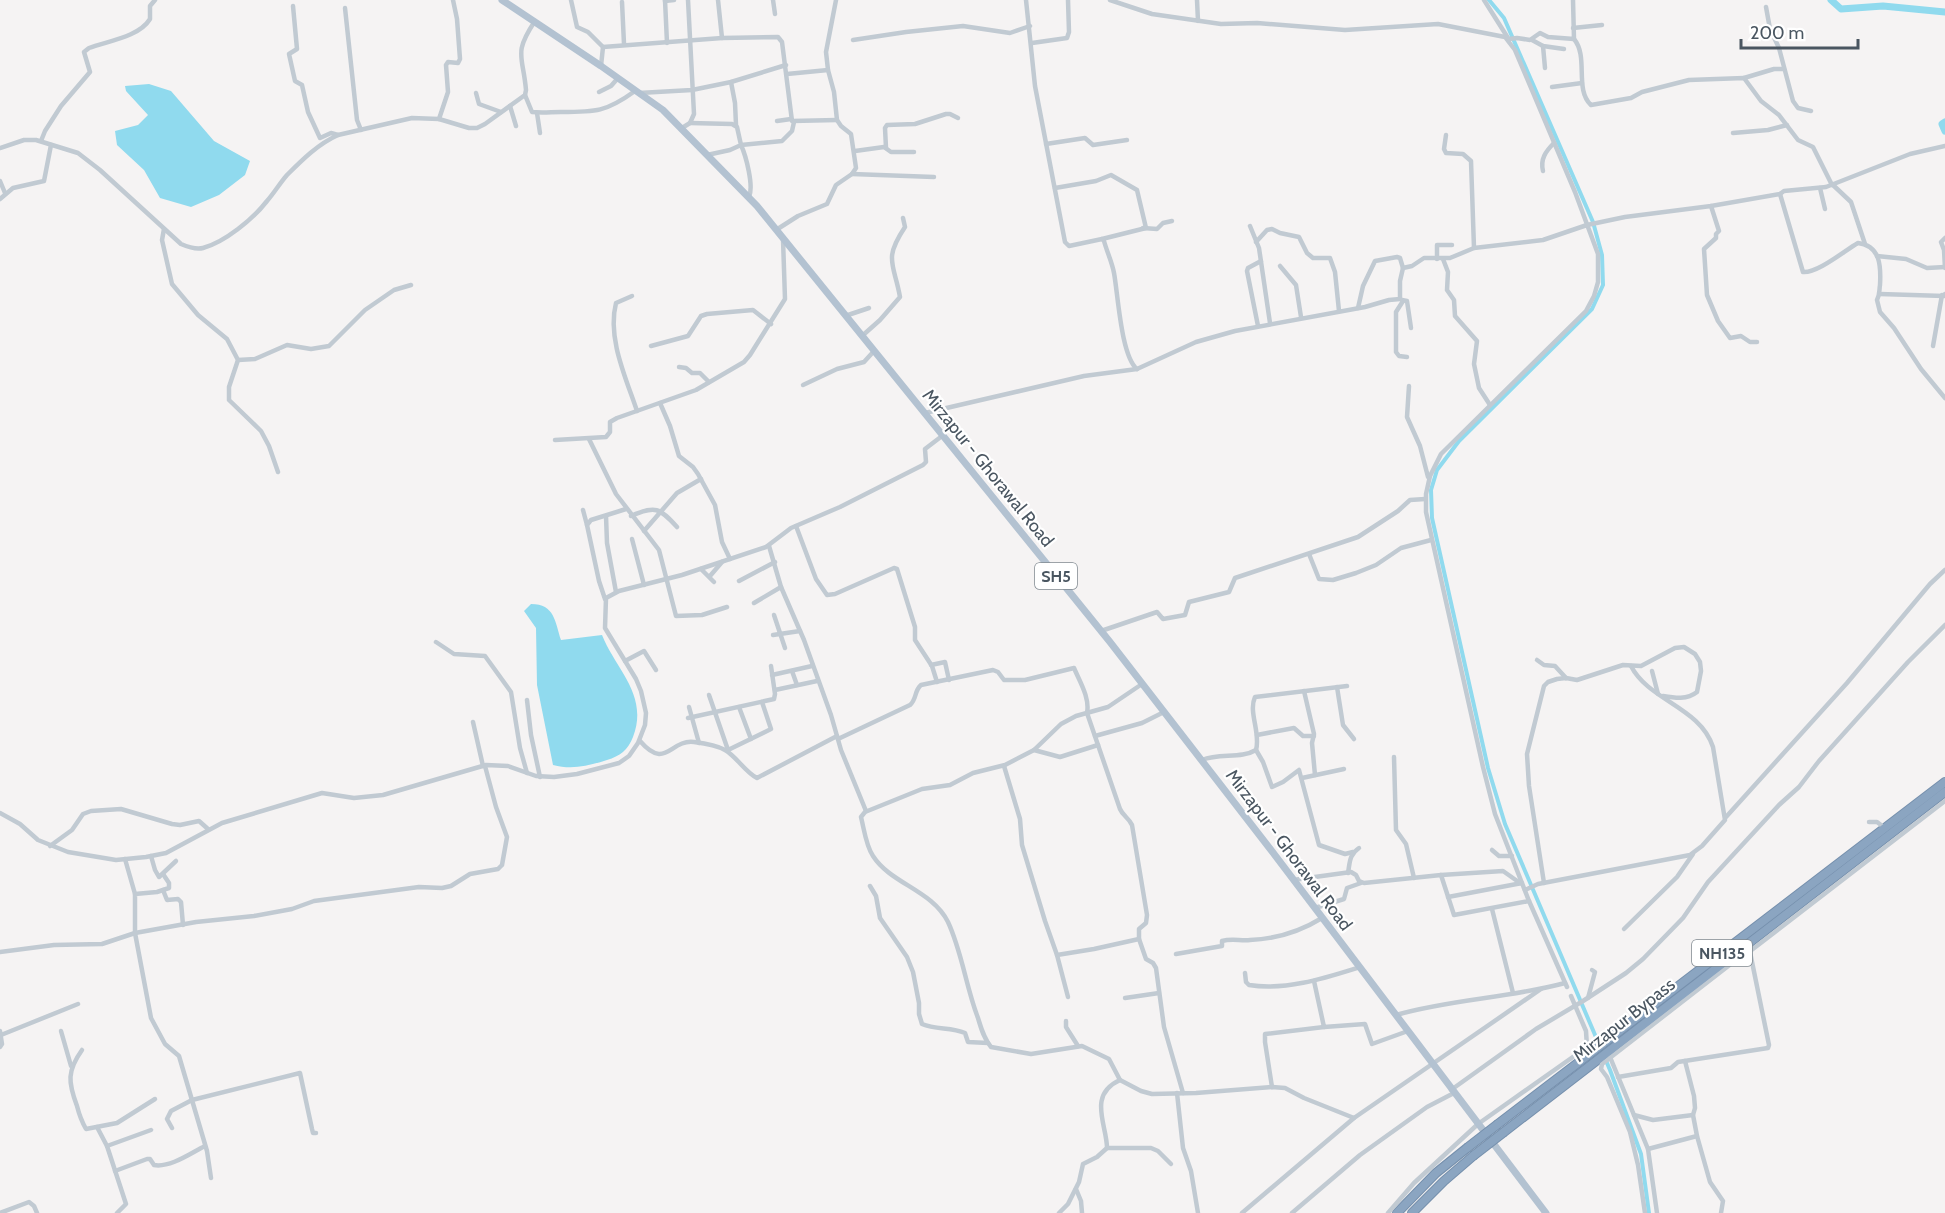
<svg xmlns="http://www.w3.org/2000/svg" width="1945" height="1213" font-family="Cabin,sans-serif">
  <style>
    .water { fill: #90daee }
    .lines { fill: none; stroke-linecap: round; stroke-linejoin: round }
    .canal { stroke: #90daee; stroke-width: 4 }
    .river { stroke: #90daee; stroke-width: 7 }
    .highway-casing { stroke: #7690ad; stroke-width: 10 }
    .street { stroke: #c1cad2; stroke-width: 4.5 }
    .primary { stroke: #b3c2d1; stroke-width: 7 }
    .highway { stroke: #8ba5c1; stroke-width: 8 }
    .highway-bridge-casing { stroke: #7690ad; stroke-width: 10; stroke-linecap: butt }
    .highway-bridge { stroke: #8ba5c1; stroke-width: 8 }
    .labels { text-anchor: middle; stroke-width: 4.5; stroke-linejoin: round; paint-order: stroke }
    .shield { fill: #fff; stroke: #808990; stroke-width: 1.5 }
    .shield-label { font-size: 16px; font-weight: bold; fill: #4a5661 }
    .street-label { font-size: 18px; fill: #4a5661; stroke: #fff }
  </style>
  <rect width="100%" height="100%" fill="#f5f3f3"/>
  <g class="water">
    <polygon points="149,84 171,91 214,141 250,161 245,175 219,195 191,207 160,198 144,170 117,145 115,131 138,125 148,115 126,91 125,86"/>
    <path d="M531,604c24,0 24,18 30,36l41,-5c14,35 47,60 31,102 -5,13 -13,19 -26,23 -19,6 -35,10 -54,5l-16,-80 -1,-57 -12,-17z"/>
  </g>
  <g class="lines">
    <polyline class="canal" points="1489,0 1504,18 1593,222 1602,255 1603,285 1592,309 1459,441 1437,470 1431,490 1432,518 1488,768 1505,824 1610,1070 1641,1154 1649,1213"/>
    <g class="river">
      <polyline points="1831,0 1841,9 1883,6 1945,12"/>
      <polyline points="1945,122 1942,124 1945,131"/>
    </g>
    <g class="highway-casing">
      <g id="highway">
        <polyline points="1498,1124 1945,782"/>
        <polyline points="1504,1132 1945,792"/>
        <polyline points="1397,1213 1436,1173 1467,1148"/>
        <polyline points="1412,1213 1444,1181 1473,1156"/>
      </g>
    </g>
    <g class="street">
      <polyline points="571,0 577,27 588,32 603,47 601,66"/>
      <polyline points="665,0 667,43"/>
      <polyline points="718,0 722,38"/>
      <polyline points="773,0 775,14"/>
      <path d="M1026,0l9,86 30,156 4,4 33,-7 2,2c3,11 8,21 10,32 4,21 7,83 23,96"/>
      <polyline points="1110,0 1152,14 1221,24 1257,23 1345,30 1438,24 1505,37 1515,50 1575,192 1598,254 1598,282 1594,296 1586,311 1441,454 1430,476 1426,494 1426,512 1483,767 1495,814 1529,901 1567,987"/>
      <polyline points="1197,0 1198,21"/>
      <polyline points="1484,0 1508,38"/>
      <polyline points="665,1 674,0"/>
      <polyline points="622,2 624,44"/>
      <polyline points="293,6 297,49 289,54 295,81 302,85 308,112 320,138 331,133 338,135"/>
      <polyline points="1766,7 1770,29 1779,48 1793,101 1798,108 1811,111"/>
      <polyline points="345,8 357,120 361,130"/>
      <polyline points="1573,28 1602,25"/>
      <polyline points="1509,39 1517,38 1530,40 1540,33 1548,37 1574,39 1573,0"/>
      <path d="M1574,39c15,18 0,50 17,66l40,-7 11,-6 47,-12 55,-2 17,23 18,14 19,25 15,7 19,38"/>
      <polyline points="853,40 906,32 963,26 1010,33 1030,26"/>
      <polyline points="1532,40 1543,46 1564,49"/>
      <polyline points="1032,43 1067,38 1069,32 1068,0"/>
      <polyline points="1543,46 1545,68"/>
      <polyline points="603,47 722,38 778,37 782,42 792,121 837,120"/>
      <polyline points="787,74 828,70"/>
      <polyline points="1744,78 1774,69 1784,69"/>
      <polyline points="731,82 735,103 736,125"/>
      <polyline points="1552,87 1582,83"/>
      <polyline points="599,92 611,86 618,78"/>
      <polyline points="476,93 479,104 501,112"/>
      <polyline points="639,93 692,90 731,82 786,65"/>
      <path d="M525,95l7,17c10,1 19,0 29,0 35,0 45,0 74,-21"/>
      <polyline points="510,106 516,126"/>
      <polyline points="537,113 540,133"/>
      <polyline points="439,119 448,92 446,65 448,62 458,63 460,59 457,19 453,0"/>
      <polyline points="777,121 791,119"/>
      <polyline points="690,123 732,124 737,127 741,145 730,150 707,155"/>
      <polyline points="682,128 690,123 694,114 688,0"/>
      <polyline points="1733,133 1768,130 1787,125"/>
      <polyline points="1446,135 1444,149 1446,153 1463,154 1471,161 1474,248"/>
      <path d="M41,141l4,-10 16,-25 29,-34 -6,-20 5,-4c19,-7 50,-11 61,-29v-13l5,-6"/>
      <polyline points="1046,144 1085,138 1093,145 1127,140"/>
      <path d="M0,148l24,-8h12l42,13 22,17 81,74c7,3 15,6 22,4 22,-6 50,-29 64,-47 7,-8 13,-18 20,-26 15,-15 31,-31 51,-40l74,-17 27,1 30,9h8l8,-4 40,-29 1,-5c-3,-35 -13,-36 9,-69"/>
      <polyline points="886,148 885,128 887,125 915,124 946,114 950,114 958,118"/>
      <polyline points="855,151 884,147 891,152 914,152"/>
      <path d="M1543,171c-3,-12 3,-20 11,-28"/>
      <polyline points="852,174 934,177"/>
      <polyline points="0,181 5,193"/>
      <polyline points="1833,185 1851,202 1865,244"/>
      <polyline points="1055,188 1096,181 1111,175 1137,190 1146,228 1102,239"/>
      <polyline points="1820,188 1825,209"/>
      <path d="M1780,194l23,78c15,1 41,-21 55,-29 23,3 23,24 22,42 -1,6 0,9 -3,15l3,12 14,16 27,41 24,29"/>
      <path d="M749,197c5,-11 -3,-41 -8,-52l41,-4 10,-10 2,-9"/>
      <polyline points="0,199 13,188 44,181 51,145"/>
      <polyline points="1711,206 1719,231 1716,234 1716,238 1704,249 1707,295 1718,321 1730,338 1741,336 1750,342 1757,342"/>
      <polyline points="1250,226 1259,248 1270,323"/>
      <polyline points="1143,228 1157,229 1163,223 1172,221"/>
      <polyline points="164,229 162,240 172,284 198,315 227,339 238,360 229,387 229,400 261,431 269,446 278,472"/>
      <polyline points="776,230 798,216 827,204 836,185 852,174 856,168 851,134 841,126 837,120 834,92 828,70 826,52 836,0"/>
      <polyline points="1945,238 1941,242 1944,250 1945,268"/>
      <polyline points="1256,242 1267,230 1272,229 1280,233 1299,237 1307,253 1313,258 1330,258 1335,272 1339,311"/>
      <polyline points="1877,256 1906,259 1927,268 1945,267"/>
      <polyline points="1437,259 1437,245 1452,245"/>
      <polyline points="1443,259 1448,272 1447,290 1454,300 1455,316 1477,341 1474,364 1479,388 1490,405"/>
      <polyline points="1280,266 1296,285 1301,317"/>
      <polyline points="1880,294 1944,296 1945,294"/>
      <path d="M632,296l-16,7c-9,35 10,75 21,108"/>
      <polyline points="1402,300 1407,301 1411,328"/>
      <polyline points="1403,301 1396,312 1396,352 1399,356 1407,357"/>
      <polyline points="1358,308 1363,286 1375,261 1397,257 1400,258 1403,268"/>
      <polyline points="845,316 869,308"/>
      <polyline points="1258,326 1247,271 1248,268 1261,261"/>
      <path d="M862,336l18,-16 20,-23c-6,-34 -17,-37 5,-70l-2,-9"/>
      <polyline points="651,346 688,336 701,316 707,314 753,310 771,324"/>
      <polyline points="1933,346 1942,295"/>
      <polyline points="238,360 255,359 287,345 311,349 329,346 365,310 394,290 411,285"/>
      <polyline points="679,367 686,368 692,373 700,373 709,382"/>
      <polyline points="803,385 837,369 864,362 874,351"/>
      <polyline points="1409,386 1407,417 1420,446 1428,477"/>
      <polyline points="660,403 670,426 679,456 693,467 698,474 715,505 722,542 730,559"/>
      <polyline points="925,413 1084,376 1137,369 1196,342 1235,331 1365,307 1389,300 1400,299 1400,281 1403,268 1412,266 1424,258 1450,258 1474,248 1543,240 1587,225 1625,217 1711,206 1780,194 1784,191 1826,187 1910,154 1945,146"/>
      <polyline points="589,439 616,494 659,550 676,616 702,615 727,607"/>
      <polyline points="555,440 606,437 610,432 610,422 617,418 696,390 744,362 750,355 785,299 783,239"/>
      <polyline points="583,510 587,525"/>
      <polyline points="606,516 607,543 616,592"/>
      <path d="M631,516c24,-11 29,-8 46,11"/>
      <polyline points="796,526 816,579 827,595 835,594 894,568 897,569 915,627 915,640 932,666 937,682"/>
      <polyline points="644,531 677,493 701,479"/>
      <polyline points="632,539 644,585"/>
      <polyline points="769,546 781,587 804,640 831,715 841,750 866,811"/>
      <polyline points="1309,554 1319,579 1333,580 1356,573 1376,565 1401,548 1431,540"/>
      <polyline points="701,569 714,582"/>
      <polyline points="710,576 722,562"/>
      <polyline points="739,581 775,562"/>
      <polyline points="605,599 599,581 587,525 591,520 626,509"/>
      <polyline points="754,603 781,587"/>
      <polyline points="774,615 785,648"/>
      <polyline points="1101,631 1157,612 1163,619 1185,615 1189,602 1229,592 1235,578 1358,537 1398,511 1410,500 1425,499"/>
      <polyline points="773,635 800,631"/>
      <polyline points="436,642 454,654 485,656 511,692 520,748 527,773"/>
      <polyline points="1537,660 1544,665 1555,666 1566,678"/>
      <polyline points="625,661 644,651 656,670"/>
      <polyline points="931,665 945,662 949,680"/>
      <polyline points="792,671 797,685"/>
      <polyline points="1652,671 1658,694"/>
      <polyline points="772,675 812,666"/>
      <polyline points="1337,687 1343,725 1354,739"/>
      <polyline points="775,690 817,681"/>
      <polyline points="1304,691 1314,734 1312,743 1315,775"/>
      <polyline points="709,695 728,750"/>
      <polyline points="527,700 531,735 540,777"/>
      <polyline points="689,707 699,743"/>
      <polyline points="739,707 751,739"/>
      <polyline points="688,718 774,699 775,694 771,666"/>
      <polyline points="473,722 483,766"/>
      <polyline points="1257,735 1294,728 1303,736 1314,736"/>
      <polyline points="1095,736 1142,723 1164,712"/>
      <path d="M838,739l72,-34c7,-6 4,-14 11,-20l72,-15 5,2 6,8h21l49,-12c6,14 16,30 13,45l33,96c3,7 9,9 12,16l15,90 -1,8 -7,6v10l7,20 7,4 3,5 8,59 19,66"/>
      <path d="M640,741c26,30 30,-2 54,1 8,1 24,4 31,8 12,7 20,22 32,28l80,-42"/>
      <path d="M1098,745l-38,12 -26,-7 -29,15 -32,8 -23,12 -28,4 -57,23 -4,5c3,12 5,29 12,39 18,28 59,34 75,66 14,30 18,65 30,96 3,10 6,21 13,29l40,7 51,-8 27,13 11,21"/>
      <polyline points="728,750 771,729 762,702"/>
      <polyline points="1034,750 1061,724 1076,716 1108,707 1142,684"/>
      <polyline points="1256,750 1263,762 1272,787 1283,782 1299,770 1319,845 1345,854 1353,852"/>
      <polyline points="1394,757 1396,830 1406,844 1414,878"/>
      <path d="M1202,760c18,-7 39,-1 54,-10 5,-17 -8,-38 -1,-53l92,-11"/>
      <polyline points="1004,766 1020,819 1022,845 1045,921 1057,955 1094,949 1139,939"/>
      <polyline points="1302,778 1344,769"/>
      <polyline points="0,813 20,824 38,840 68,852 116,860 146,857 166,853 222,823 322,793 354,798 383,795 486,765 508,766 536,776 554,777 577,774 619,763 629,756 638,743 645,725 646,713 641,691 636,679 605,628 606,598 619,591 682,575 766,547 791,528 840,507 923,465 926,462 925,449 942,436"/>
      <polyline points="1726,817 1847,683 1930,584 1945,570"/>
      <polyline points="1869,822 1877,822 1885,828"/>
      <polyline points="50,846 72,830 83,814 91,811 121,809 172,824 180,825 199,821 208,829"/>
      <polyline points="1492,850 1499,856 1512,856"/>
      <polyline points="151,856 155,870 159,877 176,861"/>
      <polyline points="125,859 135,894"/>
      <path d="M1348,873c2,-11 1,-18 11,-25"/>
      <polyline points="163,874 169,883 169,888 157,892 135,894 135,933 151,1018 165,1044 179,1056 207,1151 211,1178"/>
      <polyline points="1441,875 1454,915 1529,901"/>
      <polyline points="1293,880 1351,872 1356,875 1359,881 1364,883 1441,875 1503,871 1520,883"/>
      <path d="M1544,883l-15,-97 -2,-32 17,-68 4,-4 9,-3 9,-1 11,2 46,-15 18,1 34,-18 9,-1 11,7 5,8 1,9 -4,21c-10,8 -22,6 -34,4"/>
      <path d="M870,886l6,10 4,22 27,39 6,15 6,31v11l3,10c14,6 29,3 43,9l3,9 20,1"/>
      <polyline points="163,890 167,900 178,899 181,902 183,925"/>
      <path d="M1525,890l13,-6 152,-29 12,-9 23,-26 -12,-73c-13,-40 -64,-46 -82,-81"/>
      <polyline points="1448,897 1522,883"/>
      <polyline points="1315,908 1344,899 1347,888 1361,883"/>
      <polyline points="1492,909 1513,993"/>
      <polyline points="1624,929 1677,877 1693,854"/>
      <polyline points="0,952 54,945 102,944 135,933 196,922 254,916 292,909 314,901 419,887 442,888 451,886 470,874 498,869 502,865 507,837 496,807 485,766"/>
      <polyline points="1749,952 1945,801"/>
      <path d="M1176,954l46,-8v-5c10,-3 18,0 28,-1 25,-1 51,-9 72,-22"/>
      <polyline points="1057,955 1068,997"/>
      <path d="M1245,973l1,9 3,3c37,6 76,-7 111,-18"/>
      <polyline points="1314,981 1324,1027 1365,1024 1372,1044 1408,1031"/>
      <polyline points="1125,998 1159,993"/>
      <polyline points="1588,998 1595,972 1592,970"/>
      <path d="M1396,1015c55,-16 114,-17 169,-32"/>
      <polyline points="1066,1021 1066,1027 1078,1046"/>
      <polyline points="0,1031 2,1044 0,1047"/>
      <polyline points="61,1031 71,1066"/>
      <polyline points="1,1035 78,1004"/>
      <path d="M82,1050c-15,21 -14,32 -5,56 2,8 5,16 9,23l31,-6 38,-24"/>
      <polyline points="1610,1057 1648,1149 1657,1213"/>
      <polyline points="1685,1061 1694,1096 1695,1108 1693,1115 1697,1136 1710,1182 1723,1201 1721,1213"/>
      <polyline points="1618,1077 1671,1068 1678,1062 1768,1048 1769,1045 1750,952 1745,953 1602,1064 1601,1069 1607,1077 1630,1132 1638,1165 1645,1213"/>
      <polyline points="1272,1087 1265,1042 1265,1034 1324,1027"/>
      <polyline points="1451,1090 1536,1029 1583,1001 1626,973 1643,959 1683,918 1708,882 1779,805 1799,787 1819,761 1908,662 1945,625"/>
      <polyline points="1177,1093 1183,1148 1191,1171 1198,1213"/>
      <polyline points="1634,1115 1653,1120 1693,1115"/>
      <polyline points="97,1127 107,1146 126,1204 117,1213"/>
      <polyline points="172,1128 167,1119 171,1111 192,1100 300,1073 312,1129 313,1133 316,1133"/>
      <polyline points="107,1146 151,1130"/>
      <polyline points="1107,1148 1151,1148 1158,1151 1171,1164"/>
      <polyline points="1648,1149 1697,1136"/>
      <path d="M115,1171l32,-12h3l4,6c16,3 37,-12 51,-19"/>
      <polyline points="1076,1189 1081,1201 1082,1213"/>
      <polyline points="0,1213 29,1202 34,1206 37,1213"/>
      <path d="M1059,1213l9,-9 11,-22 4,-18 14,-7 10,-9c0,-23 -20,-53 13,-68l21,11 11,3 44,-1 76,-6 13,1 19,10 50,20 187,-129"/>
      <polyline points="1242,1213 1354,1118"/>
      <polyline points="1292,1213 1360,1155 1427,1107 1454,1093"/>
      <polyline points="1388,1213 1414,1183 1478,1124 1587,1047 1586,1031 1571,996"/>
    </g>
    <polyline class="primary" points="502,0 601,66 663,110 757,206 1110,642 1271,850 1546,1213"/>
    <use href="#highway" class="highway"/>
    <g class="highway-bridge-casing">
      <g id="highway-bridge">
        <polyline points="1467,1148 1498,1124"/>
        <polyline points="1473,1156 1504,1132"/>
      </g>
    </g>
    <use href="#highway-bridge" class="highway-bridge"/>
  </g>
  <g class="labels">
    <g class="shield">
      <rect x="1035" y="563" width="42" height="26" rx="4.5"/>
      <rect x="1692" y="940" width="60" height="26" rx="4.5"/>
    </g>
    <g class="shield-label">
      <text x="1056" y="582">SH5</text>
      <text x="1722" y="959">NH135</text>
    </g>
    <g class="street-label">
      <text transform="translate(988 468) rotate(51)" y="6">Mirzapur - Ghorawal Road</text>
      <text transform="translate(1289 850) rotate(53)" y="6">Mirzapur - Ghorawal Road</text>
      <text transform="translate(1624 1020) rotate(-38)" y="6">Mirzapur Bypass</text>
    </g>
  </g>
  <path d="M1741 39v9h117v-9" fill="none" stroke="#4a5661" stroke-width="3"/>
  <text x="1750" y="39" font-size="18" fill="#4a5661" stroke="#ffffff" stroke-width="4.5" paint-order="stroke">200 m</text>
</svg>
